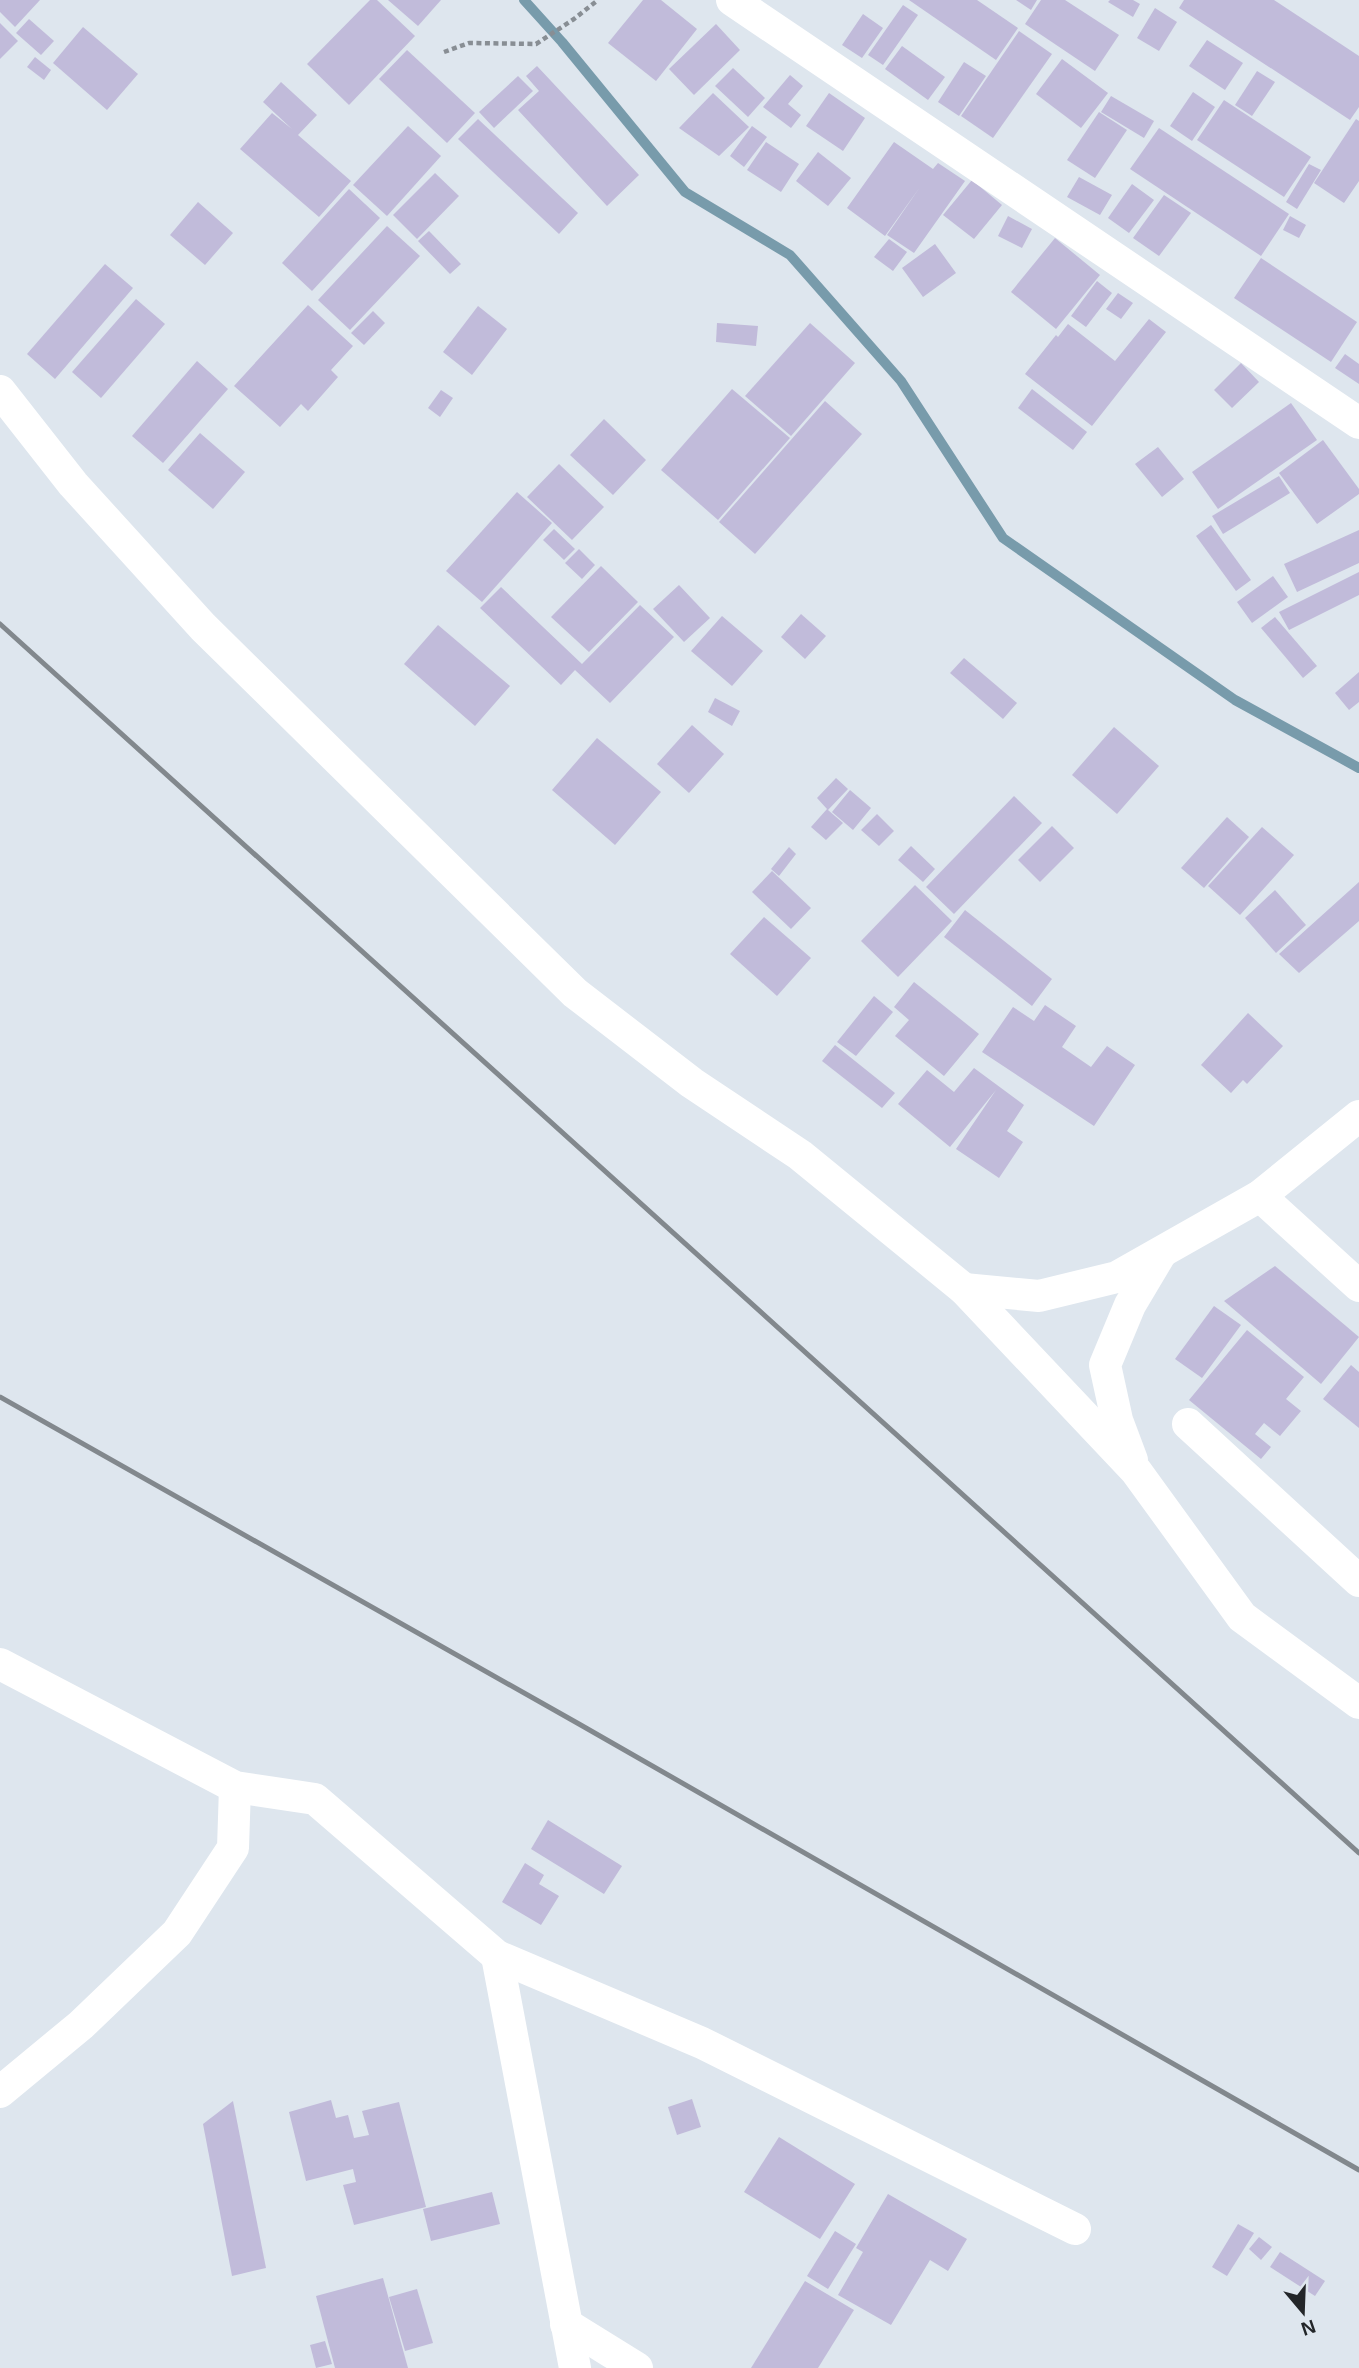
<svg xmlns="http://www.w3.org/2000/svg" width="1359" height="2368" font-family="Arial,sans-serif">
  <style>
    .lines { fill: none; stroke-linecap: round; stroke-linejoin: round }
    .stream { stroke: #789bab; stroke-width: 10 }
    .building { fill: #c1bbda }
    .path { stroke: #888e94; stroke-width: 4.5; stroke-dasharray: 5 3.5; stroke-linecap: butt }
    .street { stroke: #fff; stroke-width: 32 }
    .rail { stroke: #82888d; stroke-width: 5 }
  </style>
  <rect width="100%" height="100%" fill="#dee6ee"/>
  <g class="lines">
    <polyline class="stream" points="524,0 562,42 685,192 790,255 901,381 1003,538 1235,700 1359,768"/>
  </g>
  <g class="building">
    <polygon points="0,0 40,0 15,27 0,12"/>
    <polygon points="370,0 377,0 415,36 349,105 307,64"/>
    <polygon points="388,0 441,0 418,26"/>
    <polygon points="643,0 661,0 697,29 656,81 608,43"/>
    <polygon points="909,0 977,0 1018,28 996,60"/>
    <polygon points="1016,0 1037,0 1031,10"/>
    <polygon points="1041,0 1065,0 1119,35 1095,71 1025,24"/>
    <polygon points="1110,0 1133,0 1140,4 1133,17 1108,2"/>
    <polygon points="1184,0 1274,0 1359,56 1359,107 1350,120 1179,8"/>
    <polygon points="903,5 918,15 883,65 868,55"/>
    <polygon points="1155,8 1177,22 1159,51 1137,38"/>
    <polygon points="863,14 883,28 862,58 842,45"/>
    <polygon points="29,19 54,41 41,55 16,33"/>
    <polygon points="0,23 18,41 0,59"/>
    <polygon points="716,24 740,50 694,95 669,69"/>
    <polygon points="83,27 138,74 107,110 53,63"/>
    <polygon points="1019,31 1052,54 993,138 961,116"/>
    <polygon points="1207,40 1243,63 1225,90 1189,66"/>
    <polygon points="902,46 945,77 928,100 885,69"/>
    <polygon points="407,50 475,113 447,143 379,79"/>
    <polygon points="35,57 51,70 44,80 27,67"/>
    <polygon points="1062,59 1108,93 1081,128 1036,94"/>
    <polygon points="964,62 986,76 959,116 938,102"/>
    <polygon points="537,66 639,175 607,206 518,110 539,91 526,76"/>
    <polygon points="733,68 765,98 748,117 715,86"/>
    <polygon points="1257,71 1275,82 1252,116 1235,105"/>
    <polygon points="790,75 803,86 788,104 801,115 791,128 763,107"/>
    <polygon points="518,76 533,91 494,128 479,112"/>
    <polygon points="281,82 317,115 298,135 351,181 319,217 240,149 272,113 292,129 263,102"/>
    <polygon points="1193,92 1215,107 1192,141 1170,126"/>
    <polygon points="713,93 749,127 719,156 679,128"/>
    <polygon points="829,93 865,118 843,151 806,126"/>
    <polygon points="1111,96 1154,121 1144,138 1101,112"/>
    <polygon points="1224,100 1311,157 1284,197 1197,140"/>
    <polygon points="1099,112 1127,130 1095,178 1067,160"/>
    <polygon points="478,119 578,213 559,234 458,139"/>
    <polygon points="1356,119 1359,121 1359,181 1344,203 1314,183"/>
    <polygon points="408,126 441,156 387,216 353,185"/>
    <polygon points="752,126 767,137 744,167 730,156"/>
    <polygon points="1159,128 1289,214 1261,256 1130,169"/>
    <polygon points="766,142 799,164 781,192 747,170"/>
    <polygon points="894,142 933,169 938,163 965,181 914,253 887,235 920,187 885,236 847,208"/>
    <polygon points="818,152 851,178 828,206 796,181"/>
    <polygon points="1309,164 1321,170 1297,209 1286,202"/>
    <polygon points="435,173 459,196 417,239 393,215"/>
    <polygon points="1079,177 1112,195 1100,215 1067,197"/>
    <polygon points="972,180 1002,205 974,239 943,215"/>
    <polygon points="1132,184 1154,200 1129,233 1108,218"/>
    <polygon points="349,189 380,218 312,291 282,263"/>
    <polygon points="1164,195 1191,213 1159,256 1133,238"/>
    <polygon points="198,202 233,233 205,265 170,235"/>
    <polygon points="1008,216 1032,229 1022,248 998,236"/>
    <polygon points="1290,216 1306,225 1299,238 1283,230"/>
    <polygon points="387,226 420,256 350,330 318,300"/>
    <polygon points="429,231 461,264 450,274 418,241"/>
    <polygon points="1055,238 1100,275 1056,329 1011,292"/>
    <polygon points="889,239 907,252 893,271 874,257"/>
    <polygon points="935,244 956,273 923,297 902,268"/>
    <polygon points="1261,258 1357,322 1331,362 1234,298"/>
    <polygon points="105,264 133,288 55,379 27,354"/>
    <polygon points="1097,281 1112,293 1086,327 1071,316"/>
    <polygon points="1118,293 1133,303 1121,319 1106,309"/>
    <polygon points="136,299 165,324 101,398 72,372"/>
    <polygon points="308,305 353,346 331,370 338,377 308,411 301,404 280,427 234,386"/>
    <polygon points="478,306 507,329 472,375 443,352"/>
    <polygon points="373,311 385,323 364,345 351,333"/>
    <polygon points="1149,319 1166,332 1092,426 1025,374 1056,335 1058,337 1068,324 1115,361"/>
    <polygon points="717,323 758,326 756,346 716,342"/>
    <polygon points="810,323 855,363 791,436 745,396"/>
    <polygon points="1345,354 1359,364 1359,384 1335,368"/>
    <polygon points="197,361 228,389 163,463 132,436"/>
    <polygon points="1241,363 1259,382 1232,408 1214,390"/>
    <polygon points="732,389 790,438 718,520 661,470"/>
    <polygon points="1032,389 1087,432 1073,450 1018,408"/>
    <polygon points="441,390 453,398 440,417 428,408"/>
    <polygon points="825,401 862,434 755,554 719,522"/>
    <polygon points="1291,403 1317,440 1218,509 1192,472"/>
    <polygon points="604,419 646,460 613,495 570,455"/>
    <polygon points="200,433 245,472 213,509 168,470"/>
    <polygon points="1323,440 1359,489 1359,494 1317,524 1279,473"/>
    <polygon points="1158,447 1184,479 1162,497 1135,464"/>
    <polygon points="559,464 604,507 572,540 527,497"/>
    <polygon points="1279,476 1290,493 1223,534 1212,516"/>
    <polygon points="517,492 552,523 482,602 446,571"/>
    <polygon points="1211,525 1251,580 1236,591 1196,536"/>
    <polygon points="554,529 575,549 564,560 543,540"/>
    <polygon points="1359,530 1359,563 1297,592 1284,564"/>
    <polygon points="579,549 595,565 582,579 565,563"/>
    <polygon points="601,566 638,602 589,652 551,617"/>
    <polygon points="1359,572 1359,595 1289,630 1279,612"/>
    <polygon points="1273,576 1288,597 1252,623 1237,602"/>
    <polygon points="679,585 710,618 684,642 653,609"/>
    <polygon points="501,587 582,664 640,605 674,637 610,703 575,670 561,685 480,608"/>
    <polygon points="801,614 826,636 805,659 781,637"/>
    <polygon points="722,616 763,651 732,686 691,651"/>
    <polygon points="1275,617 1317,666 1303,678 1261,628"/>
    <polygon points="438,625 510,686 475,726 404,664"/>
    <polygon points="964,658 1017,703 1003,719 950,673"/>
    <polygon points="1359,672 1359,702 1349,710 1335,693"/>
    <polygon points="715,698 740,711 732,726 708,712"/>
    <polygon points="692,725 724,754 689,793 657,764"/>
    <polygon points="1114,727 1159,766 1117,814 1072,775"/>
    <polygon points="597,738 661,792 615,845 552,790"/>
    <polygon points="836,778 848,789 828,810 843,823 826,840 811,827 827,809 817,798"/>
    <polygon points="850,790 871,808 853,830 832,812"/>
    <polygon points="1014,796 1042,823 954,914 926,887"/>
    <polygon points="877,814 894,831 879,846 861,830"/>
    <polygon points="1227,817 1249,837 1204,888 1181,868"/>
    <polygon points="1052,826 1074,848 1040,882 1018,860"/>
    <polygon points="1262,827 1294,855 1240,915 1208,886"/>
    <polygon points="911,846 935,869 923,882 898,860"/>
    <polygon points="789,847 796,854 779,876 771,869"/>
    <polygon points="772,871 811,908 791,929 752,892"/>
    <polygon points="1359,882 1359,921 1299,973 1279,954"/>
    <polygon points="915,885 952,921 898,977 861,941"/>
    <polygon points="1275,890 1306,925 1276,953 1245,918"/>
    <polygon points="965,910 1052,979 1032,1006 944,937"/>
    <polygon points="764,917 811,958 777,996 730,954"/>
    <polygon points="914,982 979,1034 944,1076 895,1036 909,1020 894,1007"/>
    <polygon points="874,996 893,1012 856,1056 837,1042"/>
    <polygon points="1045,1005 1076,1026 1062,1047 1091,1067 1107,1046 1135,1065 1094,1126 982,1052 1013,1007 1034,1021"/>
    <polygon points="1248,1013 1283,1046 1247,1084 1243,1080 1231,1093 1201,1065"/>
    <polygon points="835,1045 895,1093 882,1108 822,1061"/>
    <polygon points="974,1068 1024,1105 1007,1131 1023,1142 999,1178 956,1149 996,1090 950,1147 898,1104 927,1070 954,1092"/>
    <polygon points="1275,1266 1359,1337 1321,1384 1224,1301"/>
    <polygon points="1214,1306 1241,1325 1202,1378 1175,1359"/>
    <polygon points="1247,1330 1304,1377 1286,1399 1301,1411 1280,1436 1264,1423 1255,1434 1271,1447 1261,1459 1189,1400"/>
    <polygon points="1351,1365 1359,1372 1359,1428 1323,1399"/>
    <polygon points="548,1820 622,1866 604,1894 531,1849"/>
    <polygon points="525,1863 544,1875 539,1884 559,1896 541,1925 502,1902"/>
    <polygon points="692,2099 701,2127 677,2135 668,2107"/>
    <polygon points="331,2100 336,2118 348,2115 354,2138 369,2135 362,2111 399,2102 426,2207 354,2225 343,2185 356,2182 353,2169 306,2181 289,2112"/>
    <polygon points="233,2101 266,2268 232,2276 203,2124"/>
    <polygon points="779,2137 855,2184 820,2239 744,2192"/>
    <polygon points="492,2192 500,2224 431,2241 423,2209"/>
    <polygon points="888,2194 967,2239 948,2271 930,2260 891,2325 838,2295 863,2252 856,2248"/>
    <polygon points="1238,2224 1254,2233 1227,2276 1212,2267"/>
    <polygon points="835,2231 856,2244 828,2289 807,2276"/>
    <polygon points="1259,2237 1272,2247 1261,2260 1249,2249"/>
    <polygon points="1280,2252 1325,2281 1315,2296 1270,2267"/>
    <polygon points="383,2278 408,2368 335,2368 316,2296"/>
    <polygon points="805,2281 854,2310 818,2368 751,2368"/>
    <polygon points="417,2289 433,2343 405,2351 389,2297"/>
    <polygon points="325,2341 332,2364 316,2368 310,2345"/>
  </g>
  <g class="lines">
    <polyline class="path" points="444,52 469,43 536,44 574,19 598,0"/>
    <g class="street">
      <polyline points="732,0 1359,423"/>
      <polyline points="0,391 73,484 203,627 575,993 692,1083 800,1155 964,1289 1136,1471 1242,1617 1359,1703"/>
      <polyline points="1260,1196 1359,1286"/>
      <polyline points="964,1289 1039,1296 1117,1277 1260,1196 1359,1116"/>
      <polyline points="1188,1424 1359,1581"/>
      <polyline points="1132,1460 1117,1420 1105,1365 1130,1305 1161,1253"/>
      <polyline points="0,1664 235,1787 315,1799 497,1956 702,2043 1075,2229"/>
      <polyline points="497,1956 575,2368"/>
      <polyline points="0,2092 81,2025 177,1933 233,1848 235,1787"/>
      <polyline points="566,2324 637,2368"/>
    </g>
    <g class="rail">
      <polyline points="0,624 1359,1853"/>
      <polyline points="0,1397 579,1724 1359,2170"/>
    </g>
  </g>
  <g transform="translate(1303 2312) rotate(161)" stroke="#dee6ee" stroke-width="5" paint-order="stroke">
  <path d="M0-5L12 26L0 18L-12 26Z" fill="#232629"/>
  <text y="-10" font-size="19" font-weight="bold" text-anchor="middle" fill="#232629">N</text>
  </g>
</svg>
